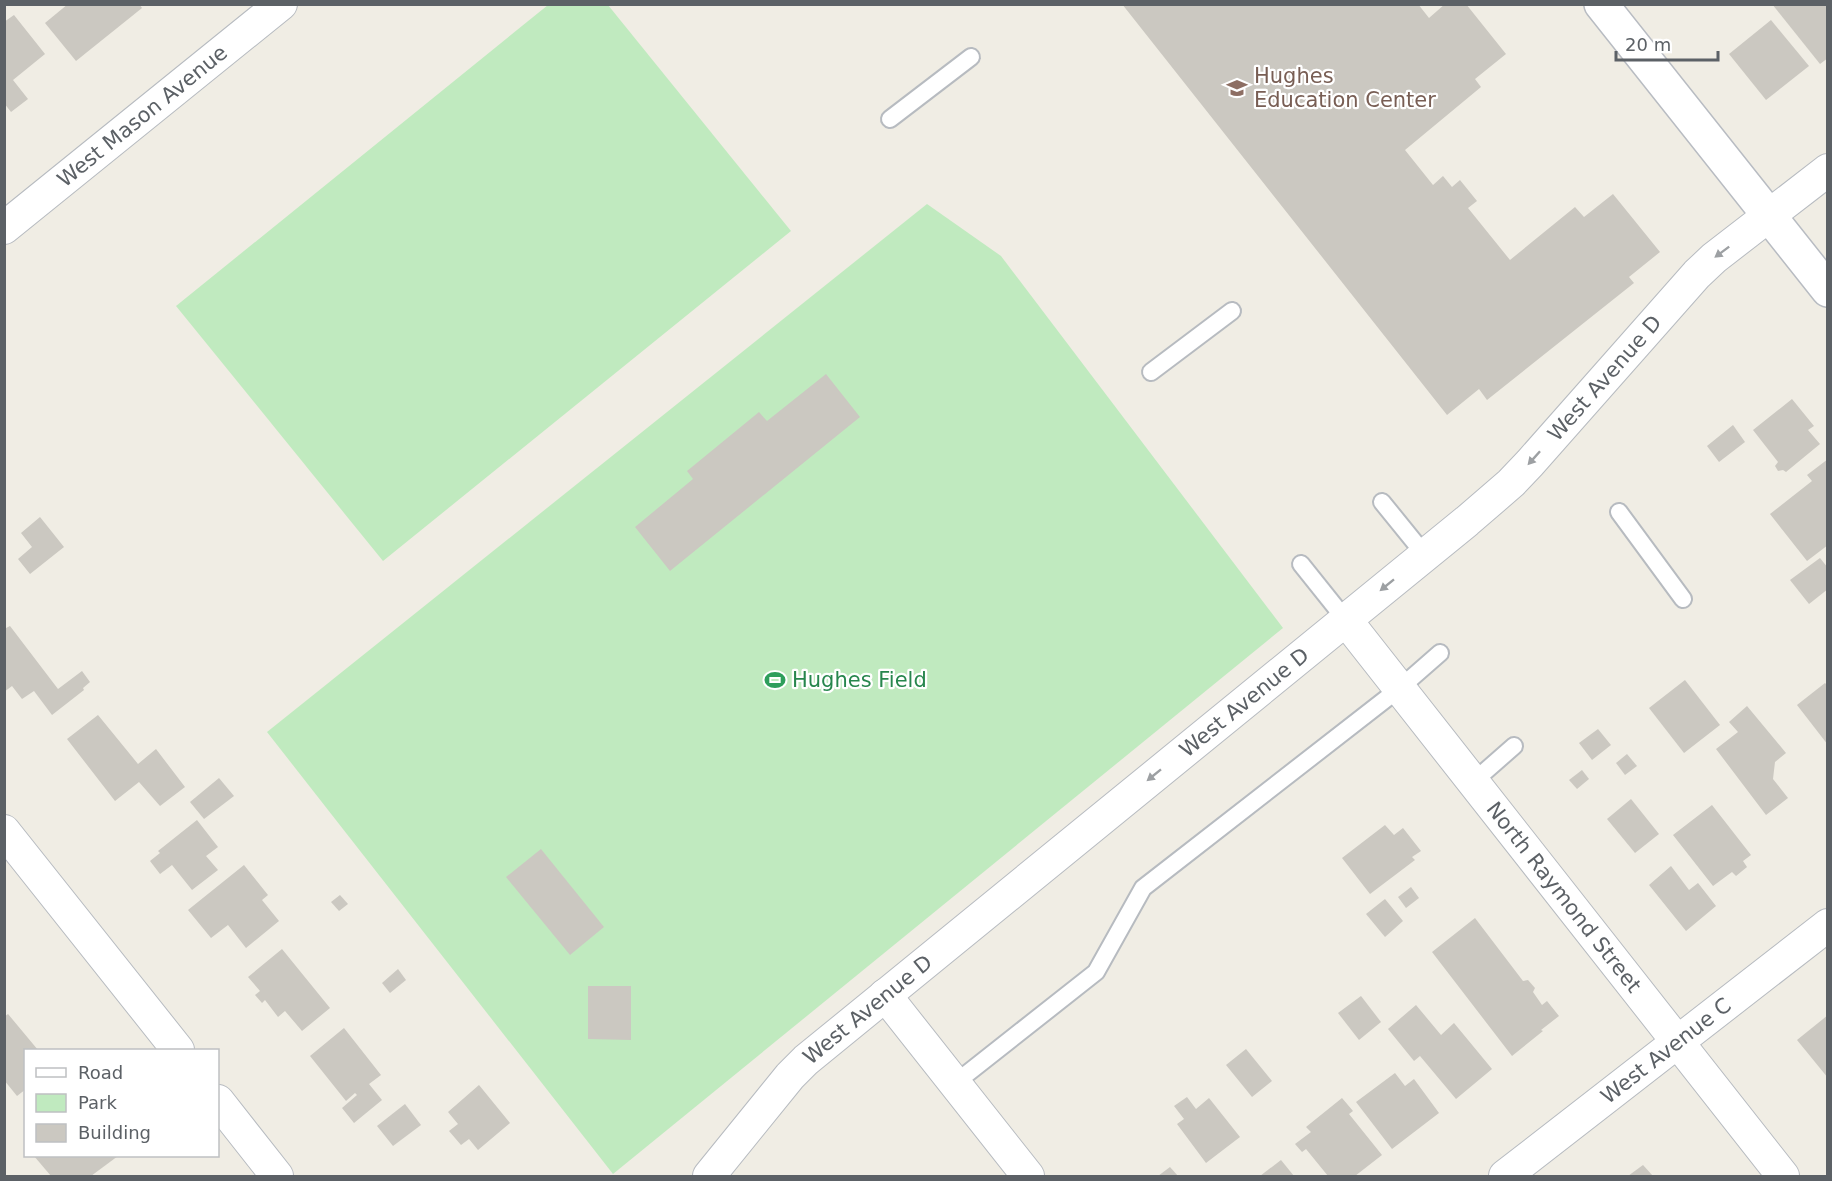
<svg xmlns="http://www.w3.org/2000/svg" width="1832" height="1181" font-family="'DejaVu Sans',sans-serif">
  <style>
    .green { fill: #c0eabf }
    .building { fill: #cbc8c1 }
    .lines { fill: none; stroke-linecap: round; stroke-linejoin: round }
    .service-casing { stroke: #b7bbc0; stroke-width: 20 }
    .minor-casing { stroke: #b7bbc0; stroke-width: 34 }
    .secondary-casing { stroke: #b8bcc2; stroke-width: 36 }
    .service { stroke: #fff; stroke-width: 16 }
    .minor { stroke: #fff; stroke-width: 32 }
    .secondary { stroke: #fff; stroke-width: 33 }
    .oneway { fill: #9da0a3 }
    .labels { text-anchor: middle; stroke-width: 4.5; stroke-linejoin: round; paint-order: stroke }
    .education-label { font-size: 21px; fill: #785e54; stroke: #fff; text-anchor: start }
    .street-label { font-size: 21px; fill: #5c6166; stroke: #fff }
    .leisure-label { font-size: 21px; fill: #27864d; stroke: #fff; text-anchor: start }
  </style>
  <rect width="100%" height="100%" fill="#f0ede4"/>
  <g class="green">
    <polygon points="548,5 608,5 791,231 383,561 176,306"/>
    <polygon points="927,204 1001,256 1283,628 613,1174 267,732"/>
  </g>
  <g class="building">
    <polygon points="68,4 139,4 142,8 76,61 45,23"/>
    <polygon points="1122,4 1418,4 1429,18 1445,4 1466,4 1506,54 1475,79 1481,87 1405,150 1433,185 1443,176 1452,187 1460,180 1477,201 1468,208 1510,260 1575,207 1584,217 1613,194 1660,252 1629,277 1634,283 1487,400 1479,389 1447,415"/>
    <polygon points="1772,4 1828,4 1828,58 1820,64"/>
    <polygon points="14,15 45,54 13,80 28,99 11,112 4,103 4,22"/>
    <polygon points="1771,20 1809,66 1766,100 1729,54"/>
    <polygon points="826,374 860,417 670,571 635,527 693,479 687,471 759,412 767,421"/>
    <polygon points="1792,399 1814,426 1808,430 1820,444 1786,472 1783,470 1778,471 1775,466 1778,462 1753,430"/>
    <polygon points="1733,425 1745,442 1719,462 1707,446"/>
    <polygon points="1828,459 1828,545 1807,561 1770,514 1812,481 1807,475"/>
    <polygon points="40,517 64,547 30,574 18,559 32,547 21,533"/>
    <polygon points="1820,558 1828,568 1828,589 1809,604 1790,580"/>
    <polygon points="10,626 58,689 82,671 90,682 83,688 84,690 52,715 34,691 22,699 12,686 4,692 4,629"/>
    <polygon points="1685,680 1720,725 1684,753 1649,708"/>
    <polygon points="1825,683 1828,686 1828,745 1797,705"/>
    <polygon points="1747,706 1786,753 1775,762 1773,779 1788,798 1766,815 1716,749 1738,732 1729,722"/>
    <polygon points="98,715 138,764 156,749 185,787 160,806 139,782 115,801 67,739"/>
    <polygon points="1598,729 1611,745 1592,760 1579,743"/>
    <polygon points="1627,754 1637,766 1625,775 1616,763"/>
    <polygon points="1582,770 1589,779 1577,789 1569,780"/>
    <polygon points="219,778 234,796 204,819 190,802"/>
    <polygon points="1631,799 1659,834 1635,853 1607,819"/>
    <polygon points="1712,805 1751,855 1743,861 1747,867 1736,876 1732,872 1713,886 1673,835"/>
    <polygon points="197,820 218,847 206,856 218,870 192,890 172,865 160,874 150,861 160,853 158,851"/>
    <polygon points="1385,825 1394,835 1403,828 1421,851 1412,857 1415,860 1370,894 1342,858"/>
    <polygon points="541,849 604,927 570,955 506,877"/>
    <polygon points="244,865 268,895 262,900 279,921 246,948 228,925 211,938 188,910"/>
    <polygon points="1671,866 1689,890 1698,883 1716,906 1686,931 1649,885"/>
    <polygon points="1411,887 1419,898 1406,908 1398,897"/>
    <polygon points="340,895 348,904 339,911 331,902"/>
    <polygon points="1385,899 1403,921 1385,937 1366,914"/>
    <polygon points="1475,918 1523,981 1528,980 1535,988 1533,992 1542,1005 1547,1001 1559,1016 1541,1030 1543,1031 1512,1056 1432,952"/>
    <polygon points="282,949 330,1008 302,1031 285,1011 278,1017 265,1000 262,1003 255,995 260,991 248,977"/>
    <polygon points="398,969 406,980 390,993 382,983"/>
    <polygon points="588,986 631,986 631,1040 588,1039"/>
    <polygon points="1361,996 1381,1022 1359,1040 1338,1013"/>
    <polygon points="1416,1005 1441,1035 1454,1023 1492,1069 1456,1099 1420,1056 1414,1061 1388,1029"/>
    <polygon points="8,1014 38,1050 26,1050 26,1089 17,1096 4,1080 4,1017"/>
    <polygon points="1828,1015 1828,1078 1797,1040"/>
    <polygon points="344,1028 381,1075 369,1084 382,1100 354,1123 342,1108 357,1095 355,1093 346,1101 310,1056"/>
    <polygon points="1246,1049 1272,1081 1252,1097 1226,1065"/>
    <polygon points="1395,1073 1405,1086 1414,1079 1439,1113 1392,1149 1356,1102"/>
    <polygon points="479,1085 510,1123 478,1150 469,1139 461,1145 449,1131 458,1124 448,1112"/>
    <polygon points="1187,1097 1196,1109 1209,1098 1240,1137 1206,1163 1177,1124 1184,1119 1174,1106"/>
    <polygon points="1342,1098 1353,1111 1349,1114 1382,1155 1355,1176 1328,1176 1306,1149 1302,1152 1295,1144 1311,1132 1306,1127"/>
    <polygon points="405,1104 421,1125 393,1146 377,1126"/>
    <polygon points="34,1156 118,1156 91,1176 51,1176"/>
    <polygon points="1281,1160 1294,1176 1260,1176"/>
    <polygon points="1643,1165 1653,1176 1628,1176"/>
    <polygon points="1170,1167 1178,1176 1158,1176"/>
  </g>
  <g class="lines">
    <g class="service-casing">
      <g id="service">
        <polyline points="890,119 971,57"/>
        <polyline points="1151,372 1232,311"/>
        <polyline points="1382,502 1425,555"/>
        <polyline points="1619,512 1683,599"/>
        <polyline points="1301,564 1345,619"/>
        <polyline points="1473,782 1514,746"/>
        <polyline points="954,1084 1096,972 1143,888 1400,688 1440,653"/>
      </g>
    </g>
    <g class="minor-casing">
      <g id="minor">
        <path id="s1" d="M4,228l277,-224"/>
        <path id="s2" d="M1345,619l438,557"/>
        <polyline points="4,831 178,1050"/>
        <polyline points="885,995 1028,1176"/>
        <polyline points="218,1101 277,1176"/>
        <path id="s3" d="M709,1176l81,-100 16,-16 661,-539 44,-38 19,-20 167,-189 17,-16 114,-88"/>
        <path id="s4" d="M1505,1176l323,-251"/>
      </g>
    </g>
    <g class="secondary-casing">
      <polyline id="secondary" points="1601,4 1828,290"/>
    </g>
    <use href="#service" class="service"/>
    <use href="#minor" class="minor"/>
    <use href="#secondary" class="secondary"/>
  </g>
  <defs><path id="oneway-solid" d="M-6-.8H1V-3.2L6.5 0L1 3.2V.8H-6Z" transform="scale(1.5)"/></defs>
  <g class="oneway">
    <use href="#oneway-solid" transform="translate(1722 252) rotate(143)"/>
    <use href="#oneway-solid" transform="translate(1534 458) rotate(132)"/>
    <use href="#oneway-solid" transform="translate(1387 585) rotate(141)"/>
    <use href="#oneway-solid" transform="translate(1154 775) rotate(141)"/>
  </g>
  <defs>
    <g id="school-bare" transform="scale(1.62)"><path d="M0-5L7-2L0 1L-7-2ZM-4 1L0 2.5L4 1V4Q0 6-4 4Z" fill="#8d6e63" stroke="#fff" stroke-width="2.5" paint-order="stroke"/></g>
    <g id="stadium-bare" transform="scale(1.62)"><path d="M0-5a6.5 5 0 1 0 0 10a6.5 5 0 1 0 0-10ZM-3.5-1.8h7v3.6h-7Z" fill="#2e9e5b" stroke="#fff" stroke-width="2.5" paint-order="stroke"/></g>
  </defs>
  <g fill-rule="evenodd">
    <use href="#school-bare" x="1237" y="88"/>
    <use href="#stadium-bare" x="775" y="680"/>
  </g>
  <g class="labels">
    <g class="education-label">
      <text x="1254" y="83">Hughes<tspan x="1254" dy="24">Education Center</tspan></text>
    </g>
    <g class="street-label">
      <text dy="7" stroke="none"><textPath href="#s1" startOffset="178">West Mason Avenue</textPath></text>
      <text dy="7" stroke="none"><textPath href="#s3" startOffset="1203">West Avenue D</textPath></text>
      <text dy="7" stroke="none"><textPath href="#s3" startOffset="717">West Avenue D</textPath></text>
      <text dy="7" stroke="none"><textPath href="#s2" startOffset="354">North Raymond Street</textPath></text>
      <text dy="7" stroke="none"><textPath href="#s3" startOffset="231">West Avenue D</textPath></text>
      <text dy="7" stroke="none"><textPath href="#s4" startOffset="204">West Avenue C</textPath></text>
    </g>
    <g class="leisure-label">
      <text x="792" y="687">Hughes Field</text>
    </g>
  </g>
  <rect width="1832" height="1181" fill="none" stroke="#5c6166" stroke-width="12"/>
  <rect x="24" y="1049" width="195" height="108" fill="#ffffff" stroke="#bec0c2" stroke-width="1.5"/>
  <rect x="36" y="1068" width="30" height="9" fill="#ffffff" stroke="#bec0c2" stroke-width="1.5"/>
  <text x="78" y="1079" font-size="18" fill="#5c6166">Road</text>
  <rect x="36" y="1094" width="30" height="18" fill="#c0eabf" stroke="#bec0c2" stroke-width="1.5"/>
  <text x="78" y="1109" font-size="18" fill="#5c6166">Park</text>
  <rect x="36" y="1124" width="30" height="18" fill="#cbc8c1" stroke="#bec0c2" stroke-width="1.5"/>
  <text x="78" y="1139" font-size="18" fill="#5c6166">Building</text>
  <path d="M1616 51v9h102v-9" fill="none" stroke="#5c6166" stroke-width="3"/>
  <text x="1625" y="51" font-size="18" fill="#5c6166" stroke="#ffffff" stroke-width="4.5" paint-order="stroke">20 m</text>
</svg>
